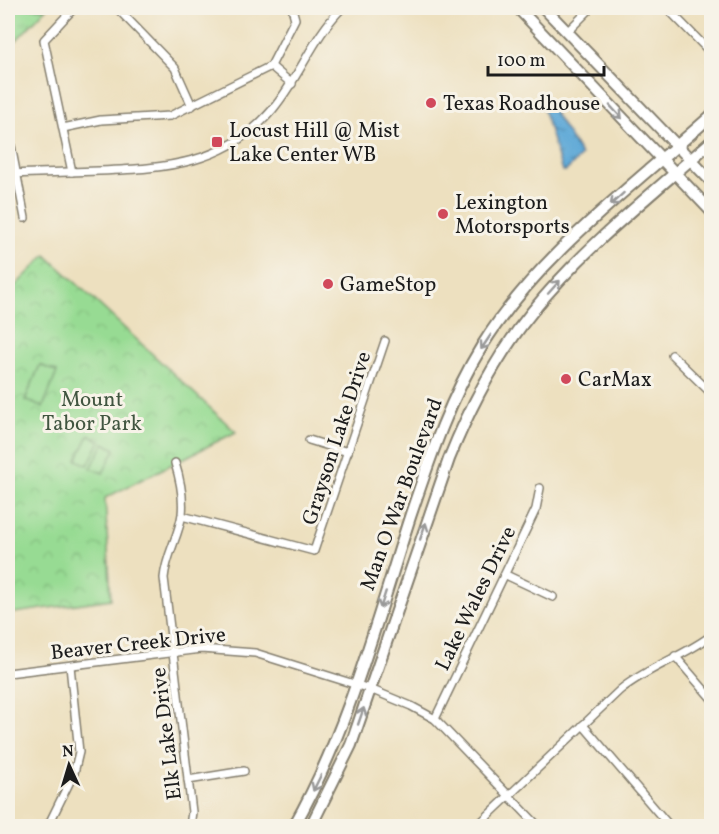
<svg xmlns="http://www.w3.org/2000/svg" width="719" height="834" font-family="Vollkorn,serif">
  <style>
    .grass { fill: url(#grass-tufts); stroke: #5a7c58; stroke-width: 1.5 }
    .park { fill: url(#park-crowns); stroke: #5a7c58; stroke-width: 1.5 }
    .pitch { fill: #97db93; stroke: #5a7c58; stroke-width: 1.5 }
    .water { fill: url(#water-ripples); stroke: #3e627a; stroke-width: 1.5 }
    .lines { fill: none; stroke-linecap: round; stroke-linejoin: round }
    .minor-casing { stroke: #847e6e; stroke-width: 10 }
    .primary-casing { stroke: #847e6e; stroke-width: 14 }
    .trunk-casing { stroke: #847e6e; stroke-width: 14 }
    .minor { stroke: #fff; stroke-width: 7 }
    .primary { stroke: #fff; stroke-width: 10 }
    .trunk { stroke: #fff; stroke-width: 10 }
    .oneway { stroke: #999 }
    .poi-dot { fill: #d1495b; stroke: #f7f3e8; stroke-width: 2 }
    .labels { text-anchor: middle; stroke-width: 6; stroke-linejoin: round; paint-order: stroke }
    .poi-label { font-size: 21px; fill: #1c1c1c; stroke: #f7f3e8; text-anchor: start }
    .park-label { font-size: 21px; fill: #415540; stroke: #f7f3e8 }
    .street-label { font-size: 21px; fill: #1c1c1c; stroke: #f7f3e8 }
  </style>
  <defs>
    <pattern id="grass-tufts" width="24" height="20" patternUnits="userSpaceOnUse" patternTransform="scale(1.5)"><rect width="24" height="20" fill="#97db93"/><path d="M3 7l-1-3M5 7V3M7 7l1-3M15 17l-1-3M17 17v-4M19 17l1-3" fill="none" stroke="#82bb7e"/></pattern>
    <pattern id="park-crowns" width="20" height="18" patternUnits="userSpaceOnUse" patternTransform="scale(1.5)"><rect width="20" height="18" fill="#97db93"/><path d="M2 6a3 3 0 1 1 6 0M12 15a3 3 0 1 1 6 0" fill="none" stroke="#82bb7e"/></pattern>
    <pattern id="water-ripples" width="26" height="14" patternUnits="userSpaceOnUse" patternTransform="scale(1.5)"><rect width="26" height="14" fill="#5fa9d7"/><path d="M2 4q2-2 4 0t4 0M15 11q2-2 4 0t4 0" fill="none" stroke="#4e89ae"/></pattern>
  </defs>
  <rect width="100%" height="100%" fill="#f7f3e8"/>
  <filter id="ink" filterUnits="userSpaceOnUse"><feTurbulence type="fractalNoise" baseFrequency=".0167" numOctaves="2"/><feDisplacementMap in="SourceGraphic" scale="12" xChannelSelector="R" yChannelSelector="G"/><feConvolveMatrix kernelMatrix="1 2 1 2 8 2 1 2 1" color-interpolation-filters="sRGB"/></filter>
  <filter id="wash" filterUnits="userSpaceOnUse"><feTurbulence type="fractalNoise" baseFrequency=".008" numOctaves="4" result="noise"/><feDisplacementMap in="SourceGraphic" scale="24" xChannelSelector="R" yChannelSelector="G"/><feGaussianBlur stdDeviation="1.35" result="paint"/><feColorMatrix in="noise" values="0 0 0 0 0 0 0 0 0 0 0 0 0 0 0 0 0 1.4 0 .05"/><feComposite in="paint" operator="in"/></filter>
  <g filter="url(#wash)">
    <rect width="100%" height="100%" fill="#ede0bf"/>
    <polygon class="grass" points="8,8 47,8 8,49"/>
    <polygon class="park" points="46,255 236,432 105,498 111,599 8,614 8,293"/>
    <g class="pitch">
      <polygon points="40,365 57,372 43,407 25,400"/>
      <polygon points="89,435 100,441 88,465 77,460"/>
      <polygon points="104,443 115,449 103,473 91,468"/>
    </g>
    <polygon class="water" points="545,98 580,153 581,156 566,171 562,171 541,102"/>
  </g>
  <g filter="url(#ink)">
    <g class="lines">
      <g class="minor-casing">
        <g id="minor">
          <polyline points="117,8 175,68 192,106"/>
          <polyline points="667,8 711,53"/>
          <polyline points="567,32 591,8"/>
          <polyline points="271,66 292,84"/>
          <polyline points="63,128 101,120 170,116 271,66 295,19 292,8"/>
          <polyline points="8,130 25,218"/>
          <polyline points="72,172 44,40 74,8"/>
          <path d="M8,174c30,-1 60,-2 91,-3 67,-3 127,-6 174,-62 26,-31 40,-72 69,-101"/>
          <polyline points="672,355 712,394"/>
          <polyline points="309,440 348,452"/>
          <path d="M175,463c5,16 9,33 7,51 -3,22 -16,41 -18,64l28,234 -2,14"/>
          <polyline points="182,516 314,551 385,341"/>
          <polyline points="506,575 553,597"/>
          <polyline points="675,656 712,699"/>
          <polyline points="8,673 201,649 255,653 370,689 411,706 435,719 538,826"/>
          <polyline points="435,719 536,509 540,488"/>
          <polyline points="583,725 667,823"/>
          <polyline points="188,780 244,771"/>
          <polyline points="48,826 74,773 79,752 70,666"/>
          <path d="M477,826l143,-136c28,-23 63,-33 92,-55"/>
        </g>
      </g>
      <g class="primary-casing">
        <g id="primary">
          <path d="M294,826c54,-95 82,-204 116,-309 20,-59 39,-117 72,-171 57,-92 150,-159 230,-231"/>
          <path d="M311,826l40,-81 98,-286c21,-52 47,-103 83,-147 51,-64 119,-117 180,-171"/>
        </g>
      </g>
      <g class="trunk-casing">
        <g id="trunk">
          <polyline points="518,8 712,212"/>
          <polyline points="544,8 712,182"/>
        </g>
      </g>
      <use href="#minor" class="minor"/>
      <use href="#primary" class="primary"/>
      <use href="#trunk" class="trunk"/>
    </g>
    <defs><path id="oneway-shaft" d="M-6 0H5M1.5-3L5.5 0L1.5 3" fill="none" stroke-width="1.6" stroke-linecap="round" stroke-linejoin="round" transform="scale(1.5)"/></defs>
    <g class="oneway">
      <use href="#oneway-shaft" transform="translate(616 112) rotate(47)"/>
      <use href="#oneway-shaft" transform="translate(617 199) rotate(138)"/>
      <use href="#oneway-shaft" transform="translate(554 287) rotate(-48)"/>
      <use href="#oneway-shaft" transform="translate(486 342) rotate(124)"/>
      <use href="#oneway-shaft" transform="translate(423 531) rotate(-71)"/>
      <use href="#oneway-shaft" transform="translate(383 600) rotate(108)"/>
      <use href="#oneway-shaft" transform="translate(361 716) rotate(-71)"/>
      <use href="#oneway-shaft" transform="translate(317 783) rotate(116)"/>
    </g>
  </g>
  <g class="poi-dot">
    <circle cx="431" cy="103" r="6"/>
    <rect x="211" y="136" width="12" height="12" rx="3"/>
    <circle cx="443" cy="214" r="6"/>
    <circle cx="328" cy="284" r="6"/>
    <circle cx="566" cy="379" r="6"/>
  </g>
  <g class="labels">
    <g class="poi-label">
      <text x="443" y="110">Texas Roadhouse</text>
      <text x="229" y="137">Locust Hill @ Mist<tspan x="229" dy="24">Lake Center WB</tspan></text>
      <text x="455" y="209">Lexington<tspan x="455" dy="24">Motorsports</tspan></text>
      <text x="340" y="291">GameStop</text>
      <text x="578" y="386">CarMax</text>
    </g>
    <g class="park-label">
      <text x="92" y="406">Mount<tspan x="92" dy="24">Tabor Park</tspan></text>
    </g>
    <g class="street-label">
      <text transform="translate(336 438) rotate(-72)" y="7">Grayson Lake Drive</text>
      <text transform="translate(401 494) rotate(-70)" y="7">Man O War Boulevard</text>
      <text transform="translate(475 598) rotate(-64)" y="7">Lake Wales Drive</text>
      <text transform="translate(138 643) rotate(-6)" y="7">Beaver Creek Drive</text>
      <text transform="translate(166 734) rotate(-97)" y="7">Elk Lake Drive</text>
    </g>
  </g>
  <rect width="719" height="834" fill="none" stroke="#f7f3e8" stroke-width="30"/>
  <g transform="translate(69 765) rotate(356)" stroke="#f7f3e8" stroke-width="4.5" paint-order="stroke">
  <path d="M0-4.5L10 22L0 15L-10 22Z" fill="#1c1c1c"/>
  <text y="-9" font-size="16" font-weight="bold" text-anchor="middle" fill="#1c1c1c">N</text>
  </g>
  <path d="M488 66v9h116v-9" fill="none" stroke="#1c1c1c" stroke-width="3"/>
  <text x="497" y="66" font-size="18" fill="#1c1c1c" stroke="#f7f3e8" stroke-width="4.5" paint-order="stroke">100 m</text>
</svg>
